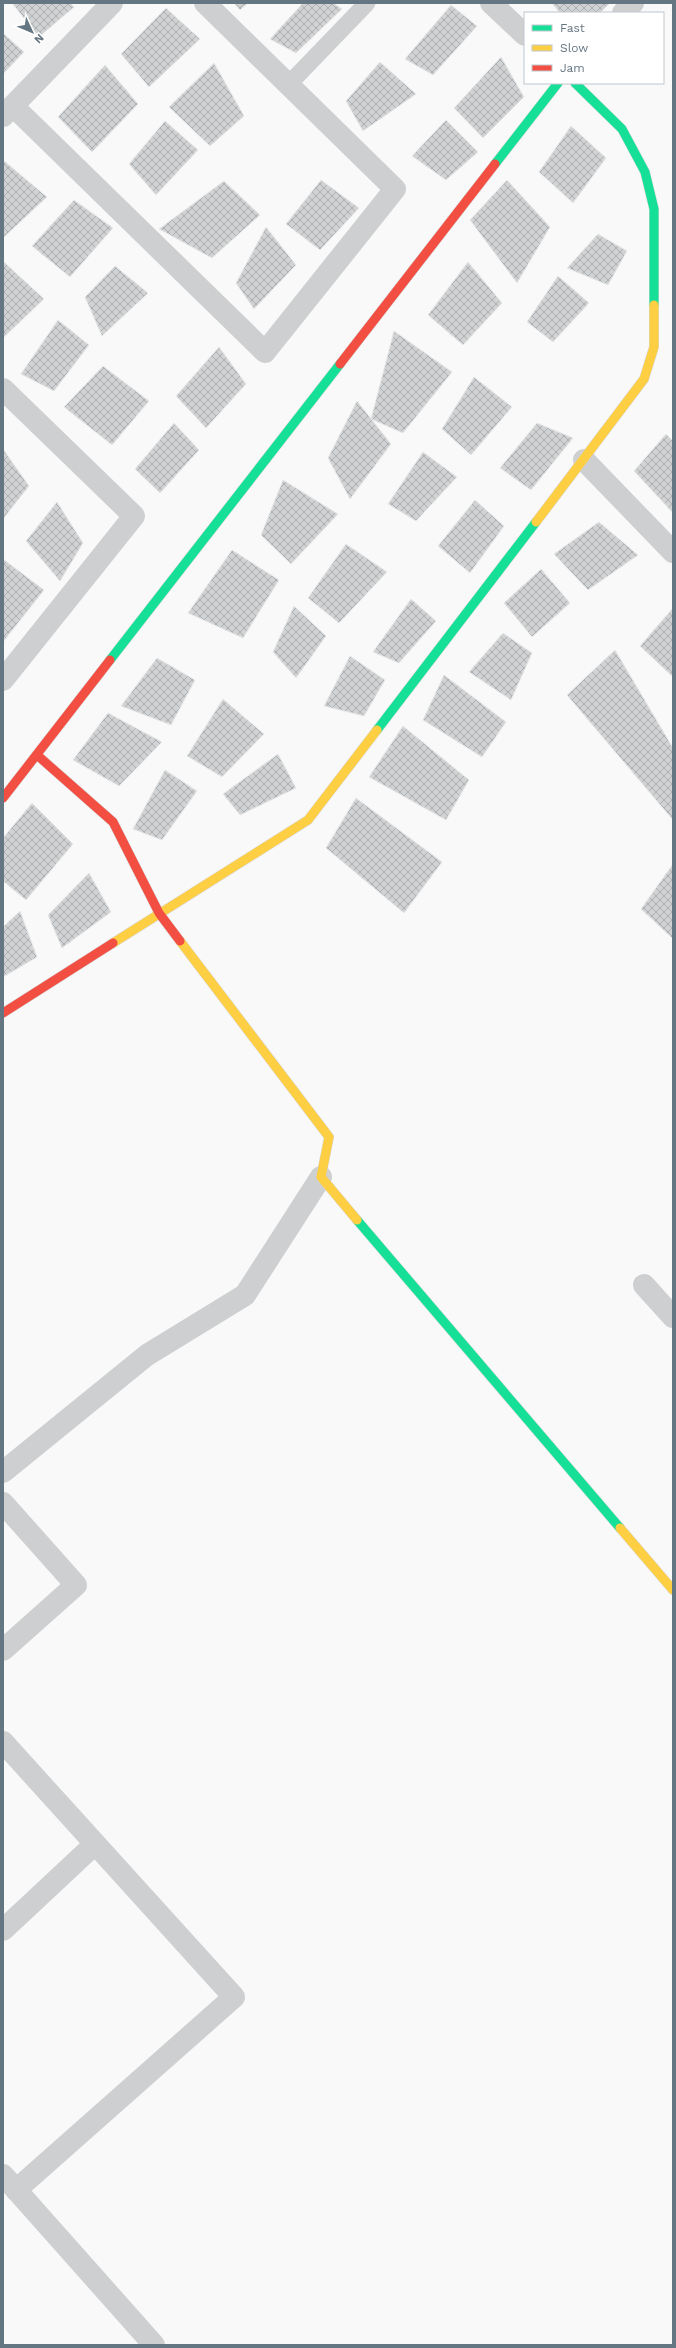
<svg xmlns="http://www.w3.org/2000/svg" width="676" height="2348" font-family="'Work Sans',sans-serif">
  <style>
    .building { fill: url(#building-cross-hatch); stroke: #e8e8e8 }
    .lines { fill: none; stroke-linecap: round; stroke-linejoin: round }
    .fast-casing { stroke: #d5d6d7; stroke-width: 10 }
    .slow-casing { stroke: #d5d6d7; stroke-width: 10 }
    .jam-casing { stroke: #d5d6d7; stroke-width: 10 }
    .lane { stroke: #cecfd0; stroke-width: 17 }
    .street { stroke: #cecfd0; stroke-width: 22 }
    .fast { stroke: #16e098; stroke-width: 9 }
    .slow { stroke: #ffcf43; stroke-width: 9 }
    .jam { stroke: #f24e42; stroke-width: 9 }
  </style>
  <defs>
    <pattern id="building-cross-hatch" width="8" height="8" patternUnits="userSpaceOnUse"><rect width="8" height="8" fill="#d0d2d3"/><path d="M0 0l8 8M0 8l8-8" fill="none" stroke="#acafb1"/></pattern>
  </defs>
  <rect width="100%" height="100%" fill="#f9f9f9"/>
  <g class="building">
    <polygon points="12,3 70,3 74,7 39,37"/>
    <polygon points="234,3 248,3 240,10"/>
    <polygon points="303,3 333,3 342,9 296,53 270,39"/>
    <polygon points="552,3 610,3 600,13 560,13"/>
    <polygon points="451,5 477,26 433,75 405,59"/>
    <polygon points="166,8 200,39 149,87 121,54"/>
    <polygon points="3,33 24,52 3,74"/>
    <polygon points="501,57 524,97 483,138 454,108"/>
    <polygon points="380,62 416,94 363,131 346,101"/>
    <polygon points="214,63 244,116 210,146 169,107"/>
    <polygon points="105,65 138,104 92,152 58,117"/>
    <polygon points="446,120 478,152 446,180 412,156"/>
    <polygon points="165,121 198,150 156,195 129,164"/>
    <polygon points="571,126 606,158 573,203 539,172"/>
    <polygon points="3,160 47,197 3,238"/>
    <polygon points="321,180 359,208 320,250 286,224"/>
    <polygon points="507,180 550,227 517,283 470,220"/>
    <polygon points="224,181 260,215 212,258 159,229"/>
    <polygon points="74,200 113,228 70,277 32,246"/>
    <polygon points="266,227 296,265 254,309 236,283"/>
    <polygon points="598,234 627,251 608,285 567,268"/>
    <polygon points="3,261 44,299 3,338"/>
    <polygon points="468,262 502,303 463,345 428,315"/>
    <polygon points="115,266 148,293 102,336 85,297"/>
    <polygon points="558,276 589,303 553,342 527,322"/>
    <polygon points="58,320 89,345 54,391 21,374"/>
    <polygon points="394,331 452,372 403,433 371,419"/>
    <polygon points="219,347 246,384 206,428 176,396"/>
    <polygon points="103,366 149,401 112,445 64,407"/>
    <polygon points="474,377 512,407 471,455 442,429"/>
    <polygon points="357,401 391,444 350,499 328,458"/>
    <polygon points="174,423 199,450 160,493 135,469"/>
    <polygon points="537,423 573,438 531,490 500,468"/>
    <polygon points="666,434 673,441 673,513 634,471"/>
    <polygon points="3,449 29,486 3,519"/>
    <polygon points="423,452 457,477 416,521 388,504"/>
    <polygon points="283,480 338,514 291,564 261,535"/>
    <polygon points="475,500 504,526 470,573 438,546"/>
    <polygon points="57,502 83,543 60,581 26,541"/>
    <polygon points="599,522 638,555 588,590 554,554"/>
    <polygon points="346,544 387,572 339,623 308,598"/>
    <polygon points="232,550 279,580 243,638 188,613"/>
    <polygon points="3,559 44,590 3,642"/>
    <polygon points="541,569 570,603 532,637 504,603"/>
    <polygon points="411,599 436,621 399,663 373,652"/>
    <polygon points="294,606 326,636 296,678 273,652"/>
    <polygon points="673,608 673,677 640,646"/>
    <polygon points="503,633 532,653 511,700 469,672"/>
    <polygon points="615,650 673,748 673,820 567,695"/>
    <polygon points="350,656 385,680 364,716 324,706"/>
    <polygon points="157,658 195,680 171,725 121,706"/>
    <polygon points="444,675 506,722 482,757 423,720"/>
    <polygon points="223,699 264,734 222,777 187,756"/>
    <polygon points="108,713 162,742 119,786 73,760"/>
    <polygon points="403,726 469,780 446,820 369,777"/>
    <polygon points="278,754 296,788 240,815 223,794"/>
    <polygon points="165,770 197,791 162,840 133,829"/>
    <polygon points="356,798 442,862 404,913 326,848"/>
    <polygon points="32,803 73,844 26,900 3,881 3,838"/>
    <polygon points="673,864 673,939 641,909"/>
    <polygon points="89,873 111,912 62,948 48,915"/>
    <polygon points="20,911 37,957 3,977 3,927"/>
  </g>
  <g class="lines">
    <g class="fast-casing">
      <g id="fast">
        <polyline points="575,83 622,129 645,172 654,209 654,305"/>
        <polyline points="495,164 558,83"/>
        <polyline points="110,660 340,364"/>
        <polyline points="377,730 536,522"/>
        <polyline points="357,1220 620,1528"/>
      </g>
    </g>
    <g class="slow-casing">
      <g id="slow">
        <polyline points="536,522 644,379 654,347 654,305"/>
        <polyline points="180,941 329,1137 321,1177 357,1220"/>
        <polyline points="113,943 308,820 377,730"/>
        <polyline points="620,1528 673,1590"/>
      </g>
    </g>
    <g class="jam-casing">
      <g id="jam">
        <polyline points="340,364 495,164"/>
        <polyline points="37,755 113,822 159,913 180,941"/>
        <polyline points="3,798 110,660"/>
        <polyline points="3,1013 113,943"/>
      </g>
    </g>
    <polyline class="lane" points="288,85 367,3"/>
    <g class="street">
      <polyline points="491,3 525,35"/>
      <polyline points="623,13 633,3"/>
      <polyline points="13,106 265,352 395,189 205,3"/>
      <polyline points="3,116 112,3"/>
      <polyline points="3,389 134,516 3,680"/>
      <polyline points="584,460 673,552"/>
      <polyline points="644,1285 673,1317"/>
      <polyline points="3,1472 147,1355 245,1295 321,1177"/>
      <polyline points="3,1503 76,1585 3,1650"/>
      <polyline points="3,1742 234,1997 16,2190"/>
      <polyline points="3,1930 95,1844"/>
      <polyline points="3,2175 154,2345"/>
    </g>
    <use href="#fast" class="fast"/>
    <use href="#slow" class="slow"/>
    <use href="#jam" class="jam"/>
  </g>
  <rect width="676" height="2348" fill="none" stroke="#657683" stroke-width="8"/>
  <rect x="524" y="12" width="140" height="72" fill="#ffffff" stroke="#c1c8cd"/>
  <rect x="532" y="25" width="20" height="6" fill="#16e098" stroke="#c1c8cd"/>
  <text x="560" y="32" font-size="12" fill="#657683">Fast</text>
  <rect x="532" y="45" width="20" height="6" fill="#ffcf43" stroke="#c1c8cd"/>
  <text x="560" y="52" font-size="12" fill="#657683">Slow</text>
  <rect x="532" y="65" width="20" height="6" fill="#f24e42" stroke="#c1c8cd"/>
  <text x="560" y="72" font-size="12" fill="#657683">Jam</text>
  <g transform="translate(32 32) rotate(134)" stroke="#ffffff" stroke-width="3" paint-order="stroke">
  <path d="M0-3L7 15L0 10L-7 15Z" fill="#657683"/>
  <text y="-6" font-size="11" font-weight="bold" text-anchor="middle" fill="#657683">N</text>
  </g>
</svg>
